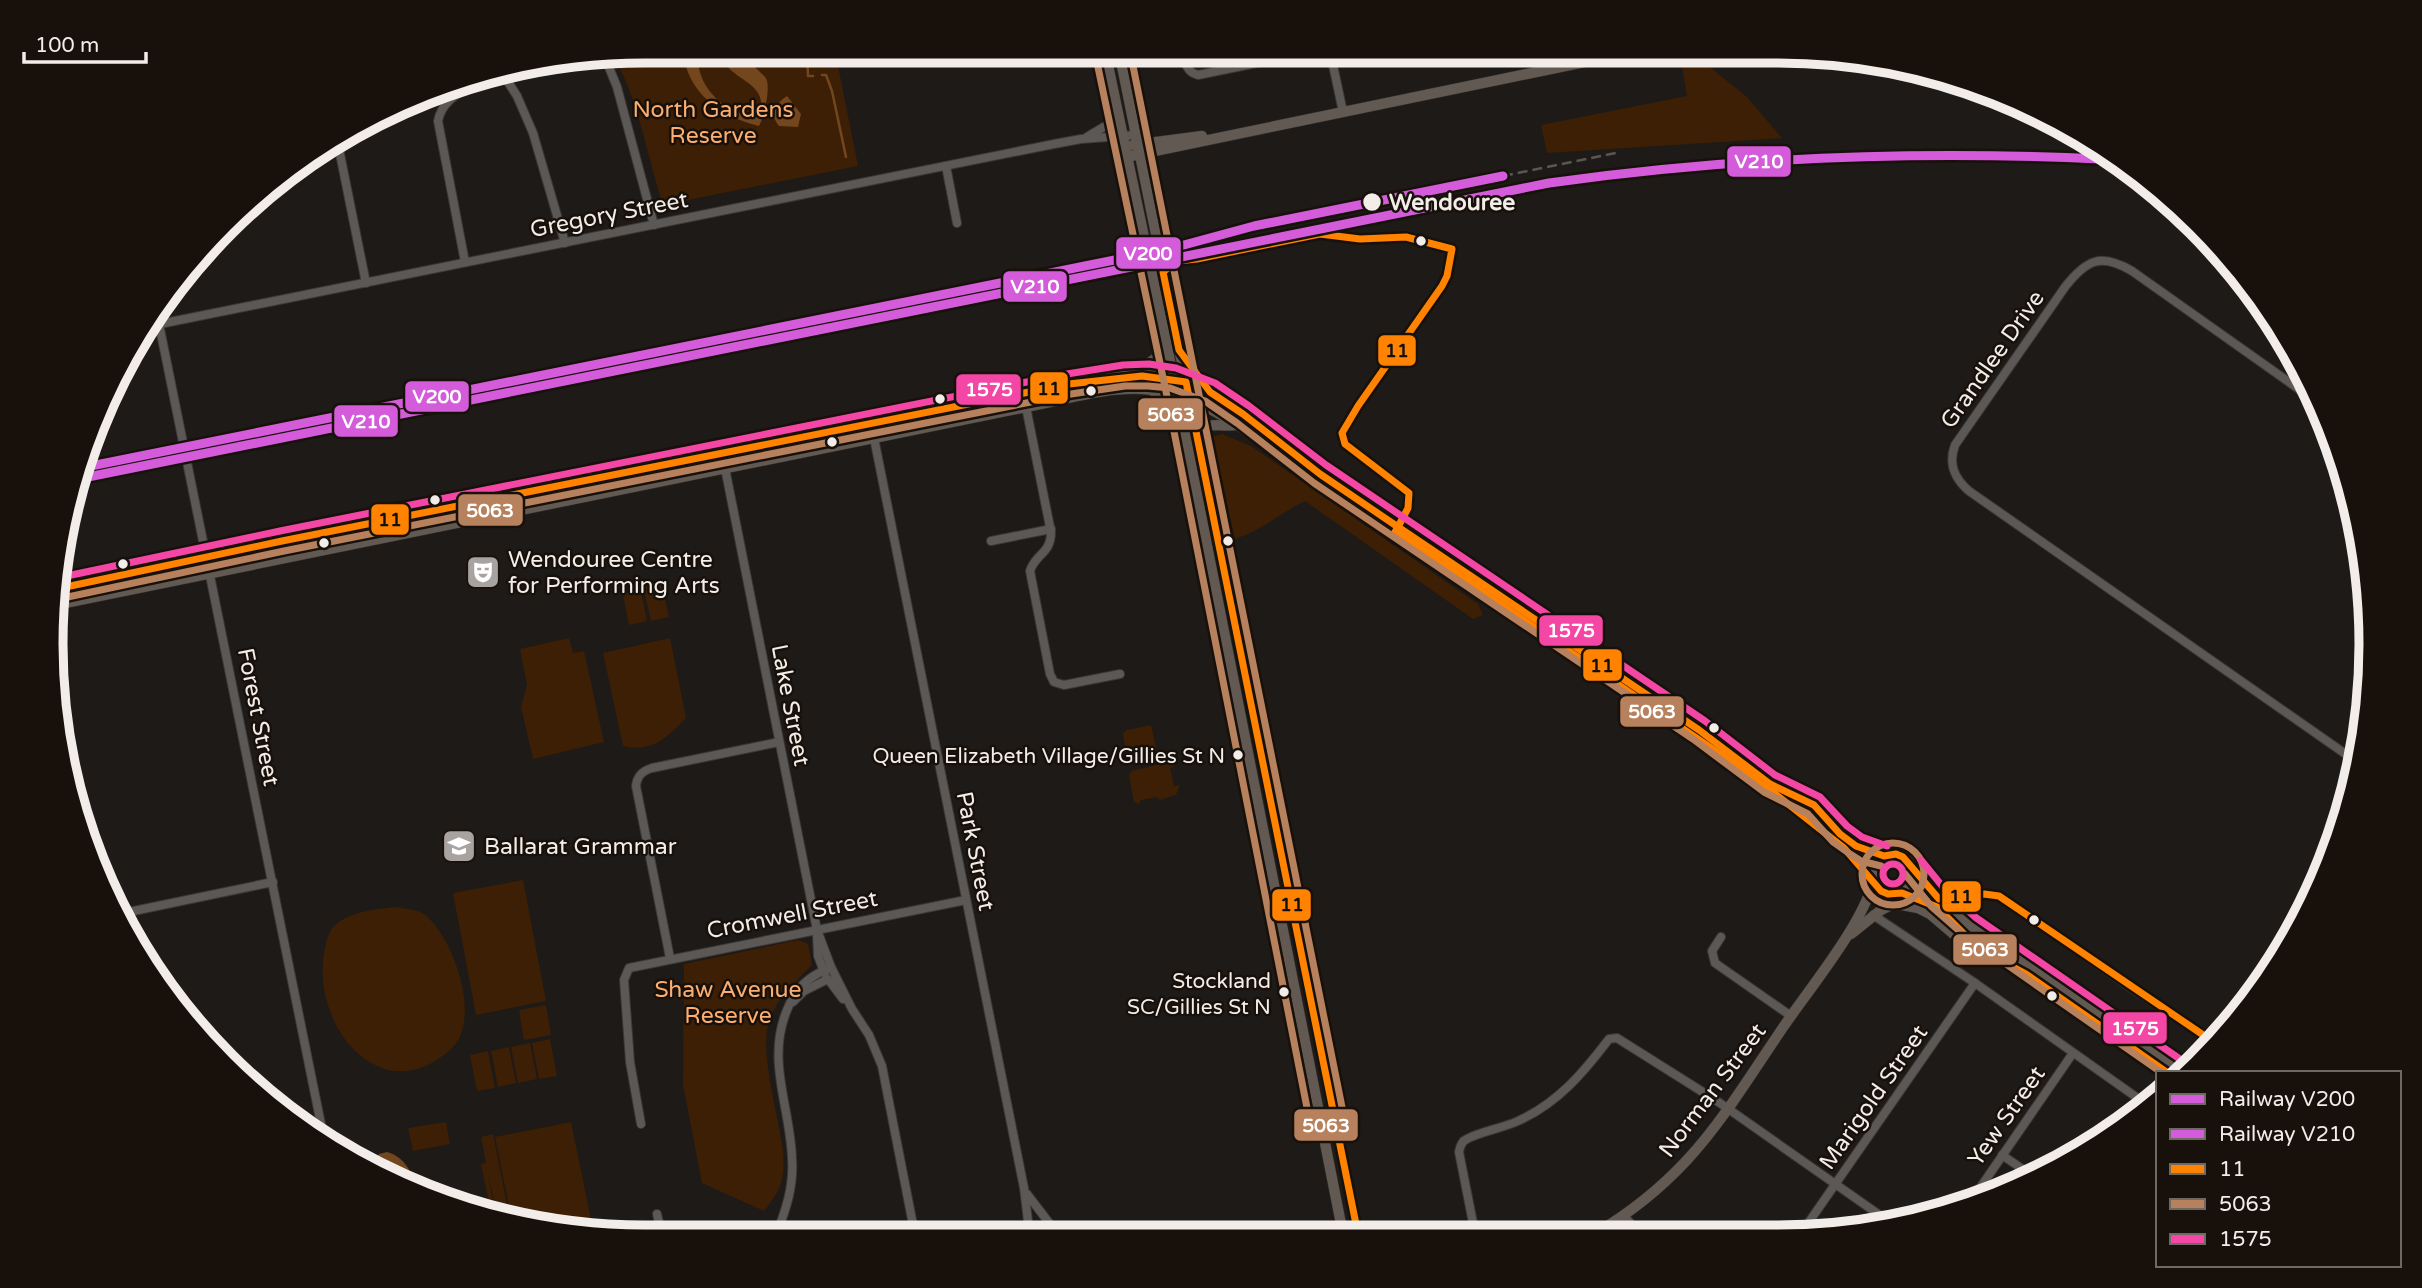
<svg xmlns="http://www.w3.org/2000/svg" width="2422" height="1288" font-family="'Varela Round',sans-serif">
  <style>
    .green { fill: #3c1f04 }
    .water { fill: #74461e }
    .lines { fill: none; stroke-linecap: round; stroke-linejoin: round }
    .stream { stroke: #74461e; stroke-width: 2.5 }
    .minor-casing { stroke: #3a3735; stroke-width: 10 }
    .major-casing { stroke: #3a3735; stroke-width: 11 }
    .minor { stroke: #5b5855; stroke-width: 8 }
    .major { stroke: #625a52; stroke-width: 10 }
    .rail { stroke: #595653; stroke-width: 2.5; stroke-dasharray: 10 5; stroke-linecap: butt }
    .bus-1-casing { stroke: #18110b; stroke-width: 12 }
    .bus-2-casing { stroke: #18110b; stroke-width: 12 }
    .bus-3-casing { stroke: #18110b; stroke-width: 12 }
    .bus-1 { stroke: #ff8200; stroke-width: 7 }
    .bus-2 { stroke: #b6815c; stroke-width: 7 }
    .bus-3 { stroke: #f346a5; stroke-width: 7 }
    .rail-1-casing { stroke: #18110b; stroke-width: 14 }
    .rail-2-casing { stroke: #18110b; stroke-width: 14 }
    .rail-1 { stroke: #d45cda; stroke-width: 9 }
    .rail-2 { stroke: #d45cda; stroke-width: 9 }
    .stop-dot { fill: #f2ede9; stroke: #18110b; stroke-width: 2.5 }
    .labels { text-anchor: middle; stroke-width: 5; stroke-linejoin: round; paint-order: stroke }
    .bus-label { font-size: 21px; fill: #f2ede9; stroke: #18110b; text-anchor: end }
    .park-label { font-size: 23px; fill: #fbae70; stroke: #18110b }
    .stop-label { font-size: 23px; font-weight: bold; fill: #f2ede9; stroke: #18110b; text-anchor: start }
    .street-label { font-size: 23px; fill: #f2ede9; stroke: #18110b }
    .poi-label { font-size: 23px; fill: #f2ede9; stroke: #18110b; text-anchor: start }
    .rim { fill: none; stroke: #f2ede9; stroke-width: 9 }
    .line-badge { stroke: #18110b; stroke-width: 2.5 }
    .badge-label { font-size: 19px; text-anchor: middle; font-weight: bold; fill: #fff }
    .pale-badge-label { font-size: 19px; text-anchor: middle; font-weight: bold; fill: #111 }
  </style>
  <rect width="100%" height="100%" fill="#1e1a17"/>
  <g class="green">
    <path d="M644,51h266l-72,15 20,100 -195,39c-13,-38 -28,-120 -51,-149z"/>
    <polygon points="1683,52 1691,52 1747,97 1782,138 1547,153 1541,125 1687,96 1680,55"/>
    <path d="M1222,434l29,12 227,158 5,11 -10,4 -168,-118c-24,12 -45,30 -70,38l-23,-102z"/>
    <polygon points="661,582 669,617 651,621 643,586"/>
    <polygon points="640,587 647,621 629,625 622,590"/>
    <polygon points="569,638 573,653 584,651 604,742 533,759 521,707 527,685 520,649"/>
    <path d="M670,638l16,80c-19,19 -33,35 -63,28l-20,-93z"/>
    <polygon points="1151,725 1158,756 1129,760 1126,756 1123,733 1127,730"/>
    <polygon points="1168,762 1175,766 1170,768 1174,786 1180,785 1176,795 1160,800 1157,797 1141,800 1139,804 1134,802 1129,776 1131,771"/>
    <polygon points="523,880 546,1001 476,1015 453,893"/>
    <path d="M398,907c8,2 20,3 26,7 30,23 58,105 28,134 -66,63 -135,-14 -129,-86 1,-10 3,-26 10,-35 15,-16 45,-18 65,-20z"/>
    <path d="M798,940l10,4 4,21c-17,17 -35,33 -43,56 -10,32 10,95 14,130 1,10 1,23 -2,32 -3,10 -11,20 -17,28l-62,-28 -19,-98 1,-121z"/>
    <polygon points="546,1005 551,1035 524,1040 519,1010"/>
    <polygon points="550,1039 557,1076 539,1079 532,1043"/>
    <polygon points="530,1043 537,1079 518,1083 511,1047"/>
    <polygon points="509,1047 516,1083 498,1087 491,1051"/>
    <polygon points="488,1051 495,1088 477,1091 470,1055"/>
    <polygon points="446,1122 450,1144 413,1151 408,1128"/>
    <polygon points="571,1122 594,1234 512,1221 495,1137"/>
    <polygon points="493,1134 510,1220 498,1218 488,1174 496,1218 492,1217 481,1164 486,1163 481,1137"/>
  </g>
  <g class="water">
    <path d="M683,51h17c-10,30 29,71 59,62 11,-27 -24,-33 -33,-49l3,-7 8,-6h8c4,13 12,17 20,26 7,7 -1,41 -6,49 -39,-10 -72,-33 -76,-75z"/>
    <path d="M787,96l14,18 -3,13 -19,-1c-10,-12 -4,-22 8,-30z"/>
    <path d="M387,1152c17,5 26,20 28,36l-35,-13 -5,-15 4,-6z"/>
  </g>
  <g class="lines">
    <g class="stream">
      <polyline points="807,51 808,76 813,76"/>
      <polyline points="822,75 826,75 832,91 846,157"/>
    </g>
    <g class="minor-casing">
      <g id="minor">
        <path d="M1183,51c2,11 3,21 15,24l118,-24"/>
        <polyline points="1330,51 1343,112"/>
        <polyline points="602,58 608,65 617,87 654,225"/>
        <polyline points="503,74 517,96 533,133 565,243"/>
        <polyline points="1087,137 1107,125 1117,115"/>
        <polyline points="338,144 366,283"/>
        <polyline points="946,166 957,223"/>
        <path d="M465,262l-27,-141c4,-23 29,-32 46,-44"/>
        <polyline points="156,309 323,1134"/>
        <polyline points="145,327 1054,144 1081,139 1136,135"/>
        <path d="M2317,402l-185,-131c-31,-18 -45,-12 -67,16l-110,158c-7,19 -1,33 14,46l388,271"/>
        <path d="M1026,407l25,125c0,22 -16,22 -21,39l20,103 4,8 10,3 56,-11"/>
        <polyline points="874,438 1024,1188 1028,1221 1023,1235"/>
        <polyline points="715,457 725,468 817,930 831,967 852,1009 869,1035 882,1066 915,1235"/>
        <polyline points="991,541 1051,529"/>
        <path d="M1939,899c20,0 40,-8 60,-3l125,87 91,60"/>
        <polyline points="119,914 273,882"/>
        <polyline points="1873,915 1975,983 2146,1104"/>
        <polyline points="817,936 818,956 825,974"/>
        <polyline points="1721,937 1712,951 1715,963 1791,1016"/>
        <path d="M670,958l-34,-172c1,-10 6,-15 16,-18l127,-26"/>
        <polyline points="793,1002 804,991 828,979 843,999"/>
        <polyline points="641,1124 630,1062 624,980 629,968 966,900"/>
        <polyline points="2002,1155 2034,1177"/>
        <polyline points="1027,1194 1050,1224 1049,1235"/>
        <polyline points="1971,1201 2073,1053"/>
        <polyline points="657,1214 662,1236"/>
        <polyline points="1624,1216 1639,1233"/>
        <polyline points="1802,1232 1975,983"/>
        <path d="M1475,1233l-16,-81c1,-6 3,-11 8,-13 12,-7 36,-11 51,-18 40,-18 65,-48 91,-82l8,-1 100,63 174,122"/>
        <path d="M776,1235c10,-25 18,-49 16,-77 -2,-52 -26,-98 -5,-148 9,-23 21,-33 44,-43"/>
      </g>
    </g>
    <g class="major-casing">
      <g id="major">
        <polyline points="1105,51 1179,404 1343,1234"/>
        <polyline points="1119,51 1358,1234"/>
        <polyline points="1133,145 1202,136"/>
        <polyline points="1126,157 1633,52"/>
        <polyline points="1182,353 1210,391"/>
        <polyline points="1134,374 1156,358 1164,339"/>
        <polyline points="1152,390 1169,407 1179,422"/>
        <path d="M1196,429c19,-7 22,-2 40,-4"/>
        <polyline points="1334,491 1726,759"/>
        <polyline points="61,588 282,541 1069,384 1124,375 1149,375 1173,378 1210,392 1243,414 1320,474 1592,657 1699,730 1770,784 1814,805 1840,834 1856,846 1865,851 1884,856"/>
        <path d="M60,604l966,-197c38,-7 78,-20 116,-18 66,4 121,55 173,90"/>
        <polyline points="1761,784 1834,839 1873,879"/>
        <circle cx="1893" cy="874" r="21"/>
        <polyline points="1913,867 1939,899 1969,925 2181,1073"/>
        <path d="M1902,893c27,7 35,15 54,35"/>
        <polyline points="1881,910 1891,905 1902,905 1918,908 1930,914 1964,943 2009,963 2105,1027 2168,1073"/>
        <polyline points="1851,934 1886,906"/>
        <path d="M1596,1233c34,-20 64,-44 91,-73 37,-40 66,-89 97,-134 26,-38 78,-101 89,-144"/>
      </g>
    </g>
    <use href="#minor" class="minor"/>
    <use href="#major" class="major"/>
    <polyline class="rail" points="1503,176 1616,153"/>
    <g class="bus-1-casing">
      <g id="bus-1">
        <polygon points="1320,234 1360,239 1406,237 1452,249 1447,276 1442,286 1358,406 1342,433 1345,444 1409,493 1408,508 1398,527 1320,474 1243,414 1210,392 1179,350 1163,272 1177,261 1197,259"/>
        <polyline points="1398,527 1699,730 1770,784 1814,805 1840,834 1856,846 1884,856 1896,854 1903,857 1939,899 1984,894 1999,896 2215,1043"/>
        <polyline points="1398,527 1395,532 1755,778 1844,848 1881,891 1888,894 1902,893 1937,907 1978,948 2026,974 2168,1073"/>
        <polyline points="61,588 282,541 1069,384 1142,376 1186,382 1358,1234"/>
      </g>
    </g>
    <g class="bus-2-casing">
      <g id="bus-2">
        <polyline points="1095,53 1169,406 1309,1118 1316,1126 1335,1124 1342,1120 1343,1112 1130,51"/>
        <polyline points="63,598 284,551 1071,394 1125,386 1148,386 1170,388 1205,401 1237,423 1314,483 1693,739 1764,792 1808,814 1833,842 1850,854 1861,861 1881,866"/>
        <circle cx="1893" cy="874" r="31"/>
        <polyline points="1905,874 1931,906 1963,934 2162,1073"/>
      </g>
    </g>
    <g class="bus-3-casing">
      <g id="bus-3">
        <polyline points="62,577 280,531 1067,374 1123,365 1149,364 1176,368 1215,383 1249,406 1326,465 1705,721 1775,775 1820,797 1847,826 1862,837 1887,846"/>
        <polyline points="1921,860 1947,892 1975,917 2187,1064"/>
        <circle cx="1893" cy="874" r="10"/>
      </g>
    </g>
    <use href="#bus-1" class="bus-1"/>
    <use href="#bus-2" class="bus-2"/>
    <use href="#bus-3" class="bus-3"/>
    <g class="rail-1-casing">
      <polyline id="rail-1" points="81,468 1169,249 1254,226 1503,176"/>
    </g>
    <g class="rail-2-casing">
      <path id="rail-2" d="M83,478l1466,-295c186,-26 364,-33 551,-24"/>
    </g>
    <use href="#rail-1" class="rail-1"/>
    <use href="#rail-2" class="rail-2"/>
  </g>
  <defs>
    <g id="theatre-square" transform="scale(1.75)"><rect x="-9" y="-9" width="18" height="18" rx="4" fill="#a8a3a0" stroke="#18110b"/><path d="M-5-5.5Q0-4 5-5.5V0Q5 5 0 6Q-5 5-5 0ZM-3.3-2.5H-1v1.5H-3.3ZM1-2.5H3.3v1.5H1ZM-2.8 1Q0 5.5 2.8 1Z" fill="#fff"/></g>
    <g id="school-square" transform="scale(1.75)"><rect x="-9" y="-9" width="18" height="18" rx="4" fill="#a8a3a0" stroke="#18110b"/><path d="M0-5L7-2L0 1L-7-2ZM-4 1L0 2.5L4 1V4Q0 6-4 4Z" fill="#fff"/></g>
  </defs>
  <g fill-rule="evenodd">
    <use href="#theatre-square" x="483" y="572"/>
    <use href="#school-square" x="459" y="846"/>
  </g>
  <g class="stop-dot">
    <circle cx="1372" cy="202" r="10"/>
    <circle cx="1421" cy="241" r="6"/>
    <circle cx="1091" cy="391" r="6"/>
    <circle cx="940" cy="399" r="6"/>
    <circle cx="832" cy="442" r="6"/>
    <circle cx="435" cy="500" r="6"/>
    <circle cx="1228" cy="541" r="6"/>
    <circle cx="324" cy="543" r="6"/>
    <circle cx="123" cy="564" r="6"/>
    <circle cx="1714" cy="728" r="6"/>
    <circle cx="1238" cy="755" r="6"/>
    <circle cx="2034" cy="920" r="6"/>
    <circle cx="1284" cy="992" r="6"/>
    <circle cx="2052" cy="996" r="6"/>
  </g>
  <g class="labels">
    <g class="bus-label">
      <text x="1225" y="763">Queen Elizabeth Village/Gillies St N</text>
      <text x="1271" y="988">Stockland<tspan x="1271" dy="26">SC/Gillies St N</tspan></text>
    </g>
    <g class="park-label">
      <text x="713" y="117">North Gardens<tspan x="713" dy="26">Reserve</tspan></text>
      <text x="728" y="997">Shaw Avenue<tspan x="728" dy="26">Reserve</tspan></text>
    </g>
    <g class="stop-label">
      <text x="1389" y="210">Wendouree</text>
    </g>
    <g class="street-label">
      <text transform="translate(609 214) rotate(-11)" y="8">Gregory Street</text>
      <text transform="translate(1992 359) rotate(-55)" y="8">Grandlee Drive</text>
      <text transform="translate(791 705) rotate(79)" y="8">Lake Street</text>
      <text transform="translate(259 717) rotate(79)" y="8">Forest Street</text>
      <text transform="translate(976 851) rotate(79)" y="8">Park Street</text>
      <text transform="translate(792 914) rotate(-11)" y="8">Cromwell Street</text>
      <text transform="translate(1712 1090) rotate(-53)" y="8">Norman Street</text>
      <text transform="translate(1873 1097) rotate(-55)" y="8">Marigold Street</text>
      <text transform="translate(2006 1116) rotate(-55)" y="8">Yew Street</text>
    </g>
    <g class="poi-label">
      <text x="508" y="567">Wendouree Centre<tspan x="508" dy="26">for Performing Arts</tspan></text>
      <text x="484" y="854">Ballarat Grammar</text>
    </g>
  </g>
  <path d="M0 0H2422V1288H0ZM644 63H1778A581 581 0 0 1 2359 644V644A581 581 0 0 1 1778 1225H644A581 581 0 0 1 63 644V644A581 581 0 0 1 644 63Z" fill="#18110b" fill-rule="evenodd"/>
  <path class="rim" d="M644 63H1778A581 581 0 0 1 2359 644V644A581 581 0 0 1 1778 1225H644A581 581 0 0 1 63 644V644A581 581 0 0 1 644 63Z"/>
  <g class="line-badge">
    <rect x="1726" y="145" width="66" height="33" rx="7" fill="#d45cda"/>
    <rect x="1115" y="236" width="67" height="34" rx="7" fill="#d45cda"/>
    <rect x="1002" y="270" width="66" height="33" rx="7" fill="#d45cda"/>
    <rect x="1377" y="334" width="40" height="33" rx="7" fill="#ff8200"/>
    <rect x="1029" y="371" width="40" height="34" rx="7" fill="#ff8200"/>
    <rect x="955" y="373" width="67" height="33" rx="7" fill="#f346a5"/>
    <rect x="404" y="380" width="66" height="33" rx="7" fill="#d45cda"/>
    <rect x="1137" y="397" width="67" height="34" rx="7" fill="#b6815c"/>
    <rect x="333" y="404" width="66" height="34" rx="7" fill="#d45cda"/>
    <rect x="457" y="493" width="67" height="34" rx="7" fill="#b6815c"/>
    <rect x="370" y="503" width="40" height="33" rx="7" fill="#ff8200"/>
    <rect x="1538" y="614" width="66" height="33" rx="7" fill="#f346a5"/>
    <rect x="1582" y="648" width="41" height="34" rx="7" fill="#ff8200"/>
    <rect x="1619" y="695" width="66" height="33" rx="7" fill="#b6815c"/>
    <rect x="1941" y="880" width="41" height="33" rx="7" fill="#ff8200"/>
    <rect x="1271" y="888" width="41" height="34" rx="7" fill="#ff8200"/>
    <rect x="1952" y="933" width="66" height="33" rx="7" fill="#b6815c"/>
    <rect x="2102" y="1011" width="66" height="34" rx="7" fill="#f346a5"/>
    <rect x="1293" y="1108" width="66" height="34" rx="7" fill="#b6815c"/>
  </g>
  <g class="badge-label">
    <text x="1759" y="168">V210</text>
    <text x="1148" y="260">V200</text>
    <text x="1035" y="293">V210</text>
    <text x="989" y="396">1575</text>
    <text x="437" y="403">V200</text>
    <text x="1171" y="421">5063</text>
    <text x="366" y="428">V210</text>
    <text x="490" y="517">5063</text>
    <text x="1571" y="637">1575</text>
    <text x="1652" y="718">5063</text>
    <text x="1985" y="956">5063</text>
    <text x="2135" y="1035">1575</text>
    <text x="1326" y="1132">5063</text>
  </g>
  <g class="pale-badge-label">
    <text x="1397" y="357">11</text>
    <text x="1049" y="395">11</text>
    <text x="390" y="526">11</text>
    <text x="1602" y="672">11</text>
    <text x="1961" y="903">11</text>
    <text x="1292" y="911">11</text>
  </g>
  <rect x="2156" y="1071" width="245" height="196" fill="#18110b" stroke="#6f6964" stroke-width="2"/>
  <rect x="2170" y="1094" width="35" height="10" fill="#d45cda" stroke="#6f6964" stroke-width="2"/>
  <text x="2219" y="1106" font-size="21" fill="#f2ede9">Railway V200</text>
  <rect x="2170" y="1129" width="35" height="10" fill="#d45cda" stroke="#6f6964" stroke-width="2"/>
  <text x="2219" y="1141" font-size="21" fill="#f2ede9">Railway V210</text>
  <rect x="2170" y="1164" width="35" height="10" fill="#ff8200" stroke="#6f6964" stroke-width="2"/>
  <text x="2219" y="1176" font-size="21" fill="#f2ede9">11</text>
  <rect x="2170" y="1199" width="35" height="10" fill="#b6815c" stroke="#6f6964" stroke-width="2"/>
  <text x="2219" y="1211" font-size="21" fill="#f2ede9">5063</text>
  <rect x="2170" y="1234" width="35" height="10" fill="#f346a5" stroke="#6f6964" stroke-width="2"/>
  <text x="2219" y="1246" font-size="21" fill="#f2ede9">1575</text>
  <path d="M24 52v10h122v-10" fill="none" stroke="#f2ede9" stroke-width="3.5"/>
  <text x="35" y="52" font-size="21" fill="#f2ede9" stroke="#18110b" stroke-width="5" paint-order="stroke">100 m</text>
</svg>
